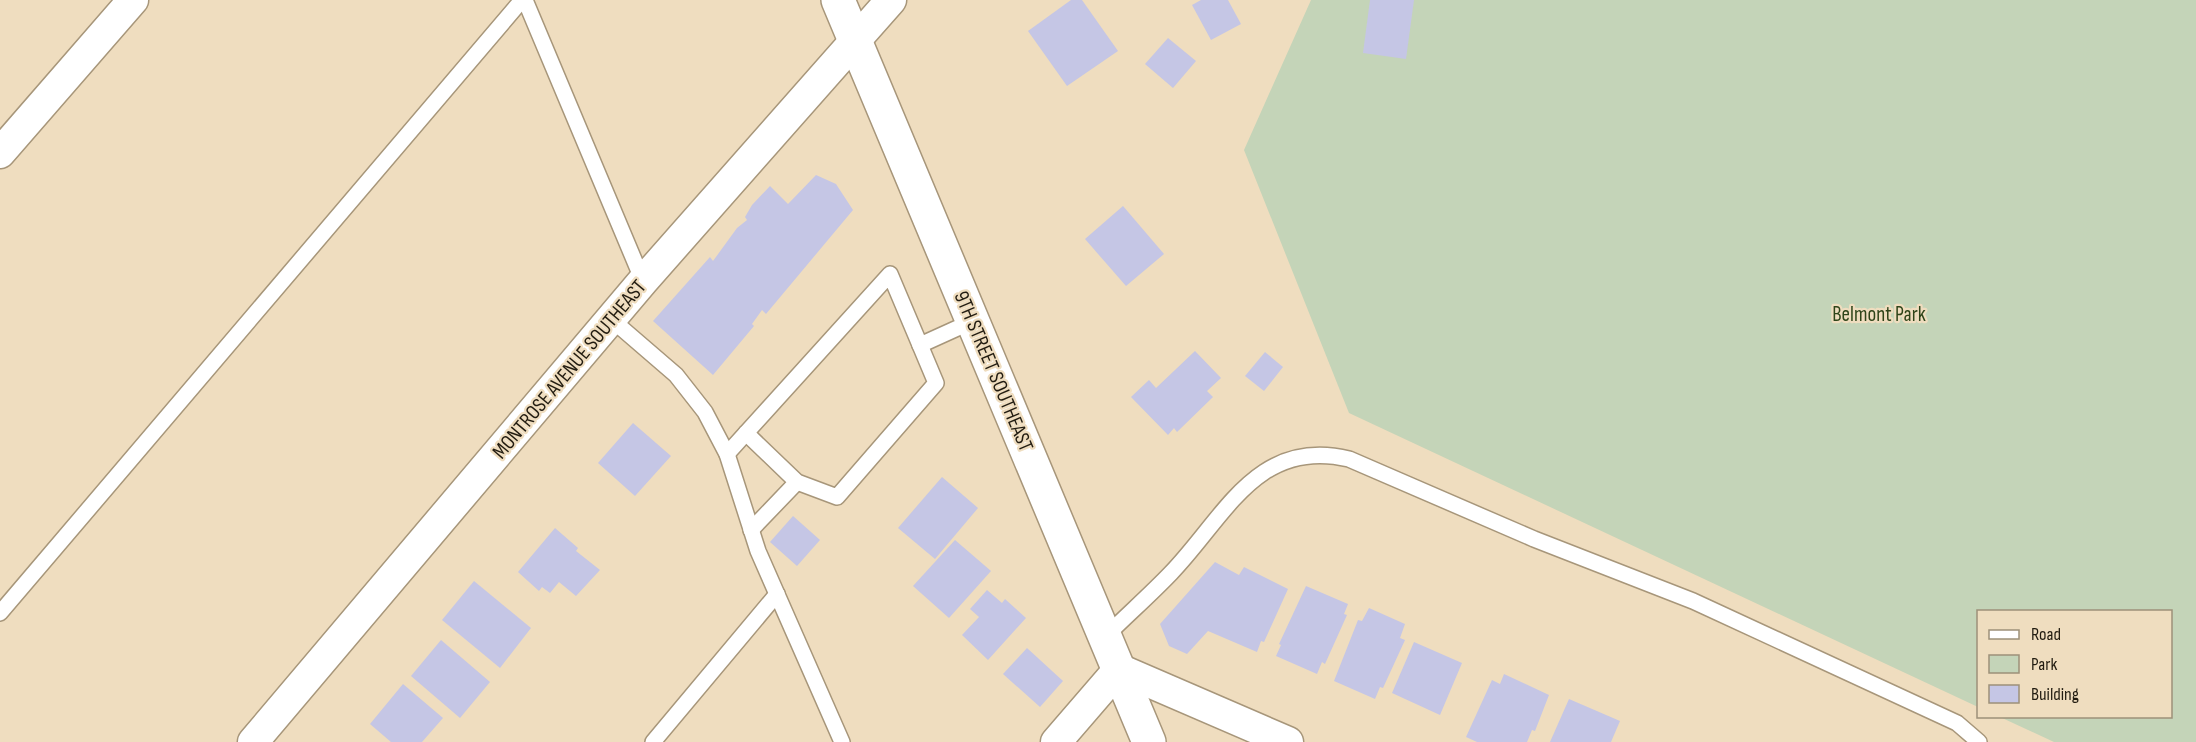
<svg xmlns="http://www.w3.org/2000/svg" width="2196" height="742" font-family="'Sofia Sans Condensed',sans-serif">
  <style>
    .green { fill: #c4d4b8 }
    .building { fill: #c5c6e5 }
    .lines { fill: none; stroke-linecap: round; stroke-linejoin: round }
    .service-casing { stroke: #a7967a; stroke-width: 18 }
    .minor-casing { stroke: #a7967a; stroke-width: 33 }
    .tertiary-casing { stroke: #a7967a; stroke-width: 36 }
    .service { stroke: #fff; stroke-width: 15 }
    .minor { stroke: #fff; stroke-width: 30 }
    .tertiary { stroke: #fff; stroke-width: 33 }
    .labels { text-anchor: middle; stroke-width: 4.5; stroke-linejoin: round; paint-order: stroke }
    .park-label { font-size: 21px; fill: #2e4419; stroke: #efddbf }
    .street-label { font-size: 21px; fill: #221c11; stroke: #efddbf }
  </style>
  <rect width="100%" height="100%" fill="#efddbf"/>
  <polygon class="green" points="1311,0 2196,0 2196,742 2054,742 2000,717 2170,716 2170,612 1978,612 1978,707 1349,413 1244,150"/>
  <g class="building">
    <polygon points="1071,0 1082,0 1118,51 1067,86 1028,31"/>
    <polygon points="1201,0 1228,0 1241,24 1211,40 1192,5"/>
    <polygon points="1370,0 1414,0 1406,59 1363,53"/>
    <polygon points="1168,38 1196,61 1173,88 1145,64"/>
    <polygon points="816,175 836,184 853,210 766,314 762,310 752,324 754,326 713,375 653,321 710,257 713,261 737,228 747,220 745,217 752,205 770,186 788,204"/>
    <polygon points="1123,206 1164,254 1126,286 1085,239"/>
    <polygon points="1195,351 1221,378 1207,391 1213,397 1177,432 1174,428 1168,435 1131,397 1149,380 1156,388"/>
    <polygon points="1265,352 1283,367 1264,391 1245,376"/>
    <polygon points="633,423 671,456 635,496 598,463"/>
    <polygon points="942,477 978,508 935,559 898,528"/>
    <polygon points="793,516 820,540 797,566 770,542"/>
    <polygon points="555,528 578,548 576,551 600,570 576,596 559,582 550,593 542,587 539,591 518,572"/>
    <polygon points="955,540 991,571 949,618 913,586"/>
    <polygon points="1215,562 1239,575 1244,567 1288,589 1264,642 1261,641 1257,652 1208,631 1187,654 1169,646 1160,624"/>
    <polygon points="474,581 531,628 500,668 442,620"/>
    <polygon points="1306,586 1348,604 1344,614 1347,615 1325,664 1322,662 1317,674 1276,656 1281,645 1279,644"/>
    <polygon points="987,590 1002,603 1005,599 1026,618 988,660 962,635 979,617 970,609"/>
    <polygon points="1369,608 1405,624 1400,638 1405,640 1383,688 1380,687 1375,699 1334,681 1358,620 1362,621"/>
    <polygon points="441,640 490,682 460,718 411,676"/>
    <polygon points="1414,642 1462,663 1440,715 1392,693"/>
    <polygon points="1027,648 1063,681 1040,707 1003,674"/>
    <polygon points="1504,674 1549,695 1535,731 1532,730 1527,742 1477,742 1466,737 1492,680 1500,684"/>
    <polygon points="403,684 443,718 422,742 391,742 370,724"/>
    <polygon points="1569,699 1620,721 1611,742 1550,742"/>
  </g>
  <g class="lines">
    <g class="service-casing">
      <g id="service">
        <polyline points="525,0 643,281"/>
        <polyline points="611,319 676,375 705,412 727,454 758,551 842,742"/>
        <polyline points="746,433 797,482 837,497 936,383 920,345"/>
        <polyline points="727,454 890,274 920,345 973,321"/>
        <polyline points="751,530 797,482"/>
        <polyline points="0,613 522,0"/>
        <path d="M1105,637c22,-22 45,-42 66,-64 54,-56 86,-136 178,-114l185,80 159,62 264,122 22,19"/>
        <polyline points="653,742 777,594"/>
      </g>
    </g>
    <g class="minor-casing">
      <g id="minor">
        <polyline points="0,153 133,0"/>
        <polyline points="253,742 643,281 891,0"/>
        <polyline points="1056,742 1119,669 1288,742"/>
      </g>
    </g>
    <g class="tertiary-casing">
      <polyline id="tertiary" points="838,0 1149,742"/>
    </g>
    <use href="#service" class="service"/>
    <use href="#minor" class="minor"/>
    <use href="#tertiary" class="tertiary"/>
  </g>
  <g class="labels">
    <g class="park-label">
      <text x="1879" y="321">Belmont Park</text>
    </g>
    <g class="street-label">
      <text transform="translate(569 369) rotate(-50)" y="7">MONTROSE AVENUE SOUTHEAST</text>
      <text transform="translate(994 371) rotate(67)" y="7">9TH STREET SOUTHEAST</text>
    </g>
  </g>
  <rect x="1977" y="610" width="195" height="108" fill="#efddbf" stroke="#9d9079" stroke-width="1.5"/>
  <rect x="1989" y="630" width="30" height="9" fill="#ffffff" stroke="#9d9079" stroke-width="1.5"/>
  <text x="2031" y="640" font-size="18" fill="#221c11">Road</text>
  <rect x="1989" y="655" width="30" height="18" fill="#c4d4b8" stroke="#9d9079" stroke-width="1.5"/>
  <text x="2031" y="670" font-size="18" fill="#221c11">Park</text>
  <rect x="1989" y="685" width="30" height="18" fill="#c5c6e5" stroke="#9d9079" stroke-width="1.5"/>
  <text x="2031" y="700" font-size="18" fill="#221c11">Building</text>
</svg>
